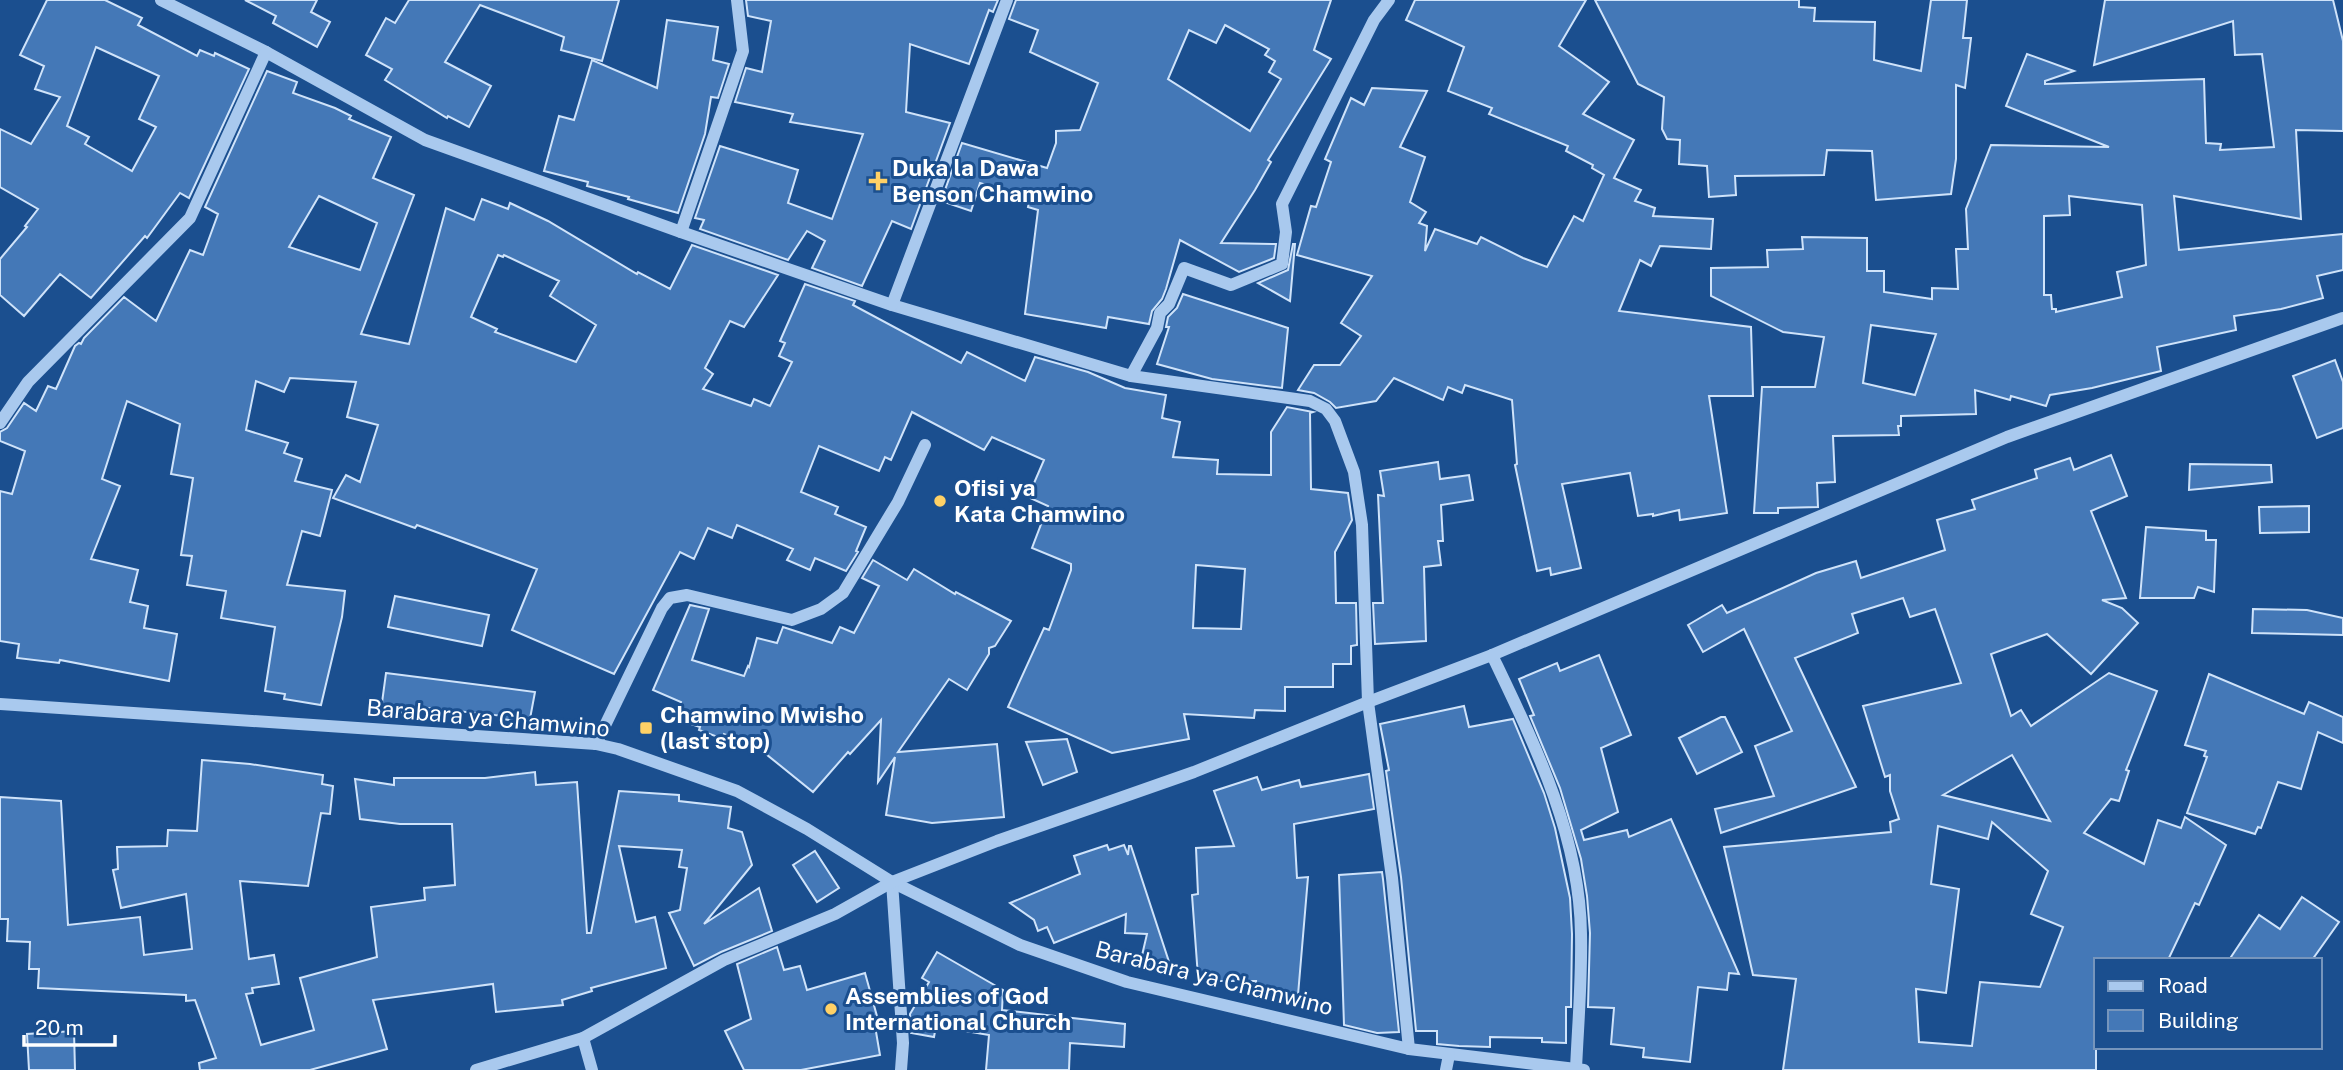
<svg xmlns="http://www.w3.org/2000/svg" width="2343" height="1070" font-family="'Public Sans',sans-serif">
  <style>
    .building { fill: #4478b7; stroke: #cfe3fa; stroke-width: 2; fill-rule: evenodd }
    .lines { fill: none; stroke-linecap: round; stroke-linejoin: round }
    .minor { stroke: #a9c9ee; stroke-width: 12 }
    .poi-dot { fill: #ffd166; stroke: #1b4f8f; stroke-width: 2.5 }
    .labels { text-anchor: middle; stroke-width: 6; stroke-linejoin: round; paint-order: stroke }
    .poi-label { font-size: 23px; font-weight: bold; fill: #fff; stroke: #1b4f8f; text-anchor: start }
    .street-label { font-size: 23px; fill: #fff; stroke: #1b4f8f }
  </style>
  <rect width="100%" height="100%" fill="#1b4f8f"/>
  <g class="building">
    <path d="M47,0h58l37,18 -4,7 59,31 3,-6 14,6 1,-3 34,16 -60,129 -9,-5 -33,45 -2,-2 -54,62 -31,-24 -36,42 -24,-21v-36l27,-32 -2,-1 13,-17 -38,-22v-58l31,15 29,-47 -25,-8 9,-23 -24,-11zM96,47l63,29 -20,43 17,8 -24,44 -47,-27 4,-7 -22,-11z"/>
    <polygon points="245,0 317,0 311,12 330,22 317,47 273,23 276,16"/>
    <polygon points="409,0 619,0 602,61 561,50 564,37 480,5 445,62 491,86 469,127 448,116 447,118 385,80 392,69 366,55 386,18 395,23"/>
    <polygon points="746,0 998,0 993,12 989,10 969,64 910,44 906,112 950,123 911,229 892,221 862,286 812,268 825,241 807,231 788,260 700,229 704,220 695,218 720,146 798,170 788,203 832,219 863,134 790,122 793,114 735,102 746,68 762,72 771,21 748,16"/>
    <path d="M1016,0h315l-17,50 17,9 -63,101 3,2 -16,28 -34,53 55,1 -2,14 -35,14 -59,-32 -14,49 -4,10 -10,12 -3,13 -41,-7 -2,11 -81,-14 13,-104 -10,-3 2,-9 -50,-15 -9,28 -30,-10 21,-58 85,25 9,-25v-12l24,-1 18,-47 -68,-31 8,-22 -29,-11zM1225,25l44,24 -4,6 10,6 -6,11 12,7 -31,52 -82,-52 21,-49 27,13z"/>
    <polygon points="1415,0 1586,0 1559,46 1609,82 1583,114 1634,140 1614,178 1641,190 1635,201 1655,208 1653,216 1713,219 1711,249 1660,246 1651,266 1640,260 1619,311 1751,327 1753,396 1709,396 1727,513 1680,520 1679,510 1653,516 1653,514 1638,516 1630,473 1562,484 1581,568 1551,575 1550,568 1537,571 1515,465 1517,464 1512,400 1465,385 1462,393 1448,387 1443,400 1394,378 1376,401 1336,408 1330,402 1314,393 1298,390 1314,365 1340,365 1361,336 1341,323 1372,276 1297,255 1311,206 1316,207 1331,162 1325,159 1351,98 1364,105 1372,88 1427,91 1400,147 1425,157 1410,202 1426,212 1419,223 1427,226 1425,251 1435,229 1477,244 1481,237 1523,258 1547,267 1574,216 1583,221 1604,175 1592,168 1593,165 1566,151 1568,146 1489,114 1492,108 1448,91 1464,47 1406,20"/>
    <polygon points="1595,0 1799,0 1799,7 1815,8 1814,21 1875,22 1874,60 1921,71 1931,0 1967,0 1963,38 1971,38 1965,88 1956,85 1956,159 1951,194 1876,200 1872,151 1827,150 1824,175 1735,176 1736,195 1709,197 1707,166 1679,164 1680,140 1667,139 1662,129 1664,97 1638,84"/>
    <path d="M2105,0h228l10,41v90l-47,-1 5,89 -127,-23 5,54 164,-16v36l-26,6 6,22 -42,11 -47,7 2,14 -79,17 4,24 -69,17 -42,7 -4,11 -35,-10 -1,4 -35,-10 1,24 -75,2v10h-3l1,9 -66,1 2,46 -18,1 1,24 -40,1v5h-24l8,-126h53l9,-50 -41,-5 -72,-36v-28l57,-1 -1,-17 36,-1 -1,-12 65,1v33h17v21l48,7v-11l26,1 -2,-40h12l-2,-40 25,-64 118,2 -103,-41 21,-52 47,17 -29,10v3l159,-5 2,64 15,1 -1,6 54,-3 -12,-93 -27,1 -2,-34 -139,44zM2069,196l73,9 4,60 -29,7 5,25 -66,15v-3h-4l-1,-14h-7v-79l26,-1zM1871,325l65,9 -21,61 -52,-12z"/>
    <polygon points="667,20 718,27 713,60 729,64 718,98 711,97 705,134 678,213 628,199 629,197 587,186 588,182 544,171 559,116 574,120 592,60 657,88"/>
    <path d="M267,71l30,11 -4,11 42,15 16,8 -2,3 42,18 -18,41 41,17 -53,139 48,10 37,-136 28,12 8,-21 26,10 2,-6 38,18 89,53 1,-2 32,17 22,-44 86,30 -34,52 -14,-6 -25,47 8,6 -10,15 48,17 3,-7 16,7 22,-44 -13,-6 6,-13 -5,-2 25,-57 50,17 -2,4 108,58 6,-11 58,29 10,-24 53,15 37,16 41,7 -4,23 18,4 -7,35 45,3 -1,14 54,1v-43l16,-25 26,5 -3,1 1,76 37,4 4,27 -17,32 1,51h20l1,42 -6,1v18h-18v23h-48v24l-30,-1 -1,8 -70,-4 5,25 -77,14 -104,-46 36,-79 5,2 22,-60v-6l-39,-16 16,-42 -20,-9 16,-37 -52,-23 -8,13 -72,-38 -21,48 -6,-3 -6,14 -60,-25 -18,46 37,15 -3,7 31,13 -10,24 2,1 -12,19 -31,-13 -5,12 -23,-10 6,-11 -56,-24 -5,13 -24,-10 -14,31 -14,-7 -66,122 -102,-44 25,-61 -120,-44 -2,3 -82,-30 13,-23 14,7 18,-57 -31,-8 9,-35 -66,-4 -6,14 -28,-11 -10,49 42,13 -4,10 18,6 -7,22 37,9 -12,46 -18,-5 -15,54 58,6 -3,26 -21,88 -37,-6 1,-5 -20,-3 10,-64 -54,-9 5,-27 -39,-6 5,-29 -11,-1 12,-77 -22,-4 9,-50 -53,-23 -25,78 18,7 -29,73 47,11 -8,32 18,4 -4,22 33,6 -8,47 -109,-21 -1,3 -42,-5 2,-14 -19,-3v-150l12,3 13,-43 -25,-10v-9l7,-4 17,-25 12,8 12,-25 8,3 19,-43 4,-3 2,1 3,-6 40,-41 32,24 34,-71 13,5 15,-41 -13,-7zM319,196l58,27 -17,47 -71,-23zM498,255l5,2 1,-2 55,26 -9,15 46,29 -20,37 -81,-30 2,-3 -26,-12zM1196,565l49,4 -4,60 -48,-1z"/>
    <polygon points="1293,244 1295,244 1290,301 1258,283 1288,270"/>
    <polygon points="1183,294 1288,328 1282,388 1212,379 1157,364 1169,327 1166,327 1168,317 1177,308"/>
    <polygon points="2335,360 2343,382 2343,428 2317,438 2293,376"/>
    <path d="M2111,455l16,41 -36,15 35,87 -24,2 20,8 16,15 -47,51 -44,-40 -56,20 20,62 10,-6 10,16 78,-53 48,18 -31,79 3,1 -10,30 -8,-2 -27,34 60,31 14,-44 23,8 4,-11 41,28 -27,60 -4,-2 -27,57h-72v110h-313l13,-91 -43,-4 -29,-128 167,-15 -1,-10 9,-3 -9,-28v-16l-5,2 -22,-71 98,-23 -26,-74 -25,8 -7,-19 -51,16 6,19 -63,25 61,129 -135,46 -6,-24 59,-13 -19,-50 37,-15 -48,-102 -41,23 -15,-27 34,-20 5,8 89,-40 40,-12 5,17 84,-28 -8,-30 38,-11 -3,-9 65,-22 -2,-8 35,-12 4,12zM2012,755l38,66 -107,-26zM1992,822l56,49 -17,43 32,13 -23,60 -60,-5 -8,64 -53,-4 -3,-53 30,4 13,-104 -28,-5 7,-58 50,13z"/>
    <polygon points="1438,462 1440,479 1469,475 1473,500 1441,505 1443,541 1438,541 1441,565 1424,567 1426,641 1375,644 1373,603 1383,603 1378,495 1384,496 1380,471"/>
    <polygon points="2190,464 2271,465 2272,482 2189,490"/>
    <polygon points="2309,506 2309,532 2260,533 2259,507"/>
    <polygon points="2146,527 2206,531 2206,540 2216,540 2214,592 2198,587 2194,598 2140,598"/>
    <polygon points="873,560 907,580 914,569 955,594 956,592 1011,621 995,646 989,648 989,654 967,690 949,679 898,752 997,744 1004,817 932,823 886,815 895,757 878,782 881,720 850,754 848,752 813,792 756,746 724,734 723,739 699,730 700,727 676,719 681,702 653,690 690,605 709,609 692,660 744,676 748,666 749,667 757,638 777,643 783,627 832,643 840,627 854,633 879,586 862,578"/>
    <polygon points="395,596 489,615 482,646 388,627"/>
    <polygon points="2253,609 2307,610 2343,618 2343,635 2252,633"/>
    <polygon points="1599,655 1631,735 1601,748 1618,812 1581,830 1584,840 1627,830 1629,837 1671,819 1739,974 1729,973 1727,990 1698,987 1690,1062 1643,1057 1644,1048 1611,1044 1614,1008 1588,1007 1590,933 1587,896 1581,859 1560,788 1530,716 1534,715 1519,679 1557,663 1560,671"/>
    <polygon points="386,673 535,692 529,724 503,719 504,716 420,707 419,715 381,710"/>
    <polygon points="2209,674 2304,714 2309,702 2343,717 2343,743 2318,732 2301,789 2278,782 2261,828 2258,827 2255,834 2187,813 2207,757 2204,756 2206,751 2185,745"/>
    <polygon points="1464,706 1469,727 1513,719 1544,793 1555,828 1570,898 1572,934 1571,1007 1566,1007 1566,1043 1542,1042 1542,1038 1490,1037 1490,1047 1459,1046 1437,1044 1437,1031 1416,1031 1401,877 1386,771 1389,770 1380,724"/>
    <polygon points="1721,717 1725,717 1742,752 1697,774 1679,738"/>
    <polygon points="1067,739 1077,772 1043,785 1026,742"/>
    <polygon points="202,760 250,764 323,775 322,784 333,786 330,814 321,813 308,886 240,881 249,959 274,955 279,984 252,988 253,993 246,994 261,1045 314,1030 300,978 377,957 371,907 425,900 424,888 455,885 452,824 400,824 360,819 355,779 394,785 394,778 485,778 535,772 536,785 577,782 587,933 591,933 619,791 679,795 679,801 731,807 728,828 742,832 752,865 704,924 759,888 772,931 721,952 694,966 669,913 680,910 687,868 679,867 682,850 619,846 636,922 655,917 666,968 591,988 592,991 562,1000 563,1005 496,1012 493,984 373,1000 387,1049 310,1070 200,1070 199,1063 216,1058 195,1000 186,1001 186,995 38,988 39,969 29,969 30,942 7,941 8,919 0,919 0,797 61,801 68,925 140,917 144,955 192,949 186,894 121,908 113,870 118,869 117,847 167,846 168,830 197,831"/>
    <polygon points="1369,774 1374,809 1294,824 1297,878 1308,877 1298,995 1255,990 1256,981 1219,981 1198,977 1192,895 1198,894 1196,848 1234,846 1214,791 1257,777 1262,790 1299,780 1301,787"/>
    <polygon points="1107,845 1109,850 1124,845 1128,855 1129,846 1131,846 1172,971 1140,964 1147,934 1125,933 1126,914 1054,943 1047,927 1038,931 1034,920 1010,903 1080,874 1074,856"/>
    <polygon points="815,851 839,888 817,902 793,865"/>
    <polygon points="1382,872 1383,879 1399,1032 1377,1033 1344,1025 1339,875"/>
    <polygon points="2302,897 2339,922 2312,960 2229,960 2259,915 2280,929"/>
    <polygon points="777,947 784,970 800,966 807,990 865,973 880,1027 875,1026 880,1055 801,1070 744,1070 725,1031 751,1019 737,964"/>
    <polygon points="937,952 1003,990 1002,1010 1125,1024 1124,1047 1070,1043 1069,1070 986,1070 989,1035 936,1026 934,1037 911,1033 910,1014 929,982 922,978"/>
    <polygon points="74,1031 75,1070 29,1070 27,1034"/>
  </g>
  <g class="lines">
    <g class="minor">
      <polyline points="161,0 266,52 425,140 681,232 892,305 1131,376 1310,401 1326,409 1335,421 1354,472 1362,525 1368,702 1392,878 1409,1049"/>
      <polyline points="681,232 743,51 737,0"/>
      <polyline points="892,305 1007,0"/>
      <polyline points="1131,376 1157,328 1160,313 1169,304 1184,268 1231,285 1282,264 1286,232 1282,204 1374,20 1389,0"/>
      <polyline points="0,423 28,382 190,218 266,52"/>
      <path d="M1492,655c42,88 88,180 89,279 1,45 -3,90 -5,135"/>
      <polyline points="0,704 596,744 618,749 737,791 807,829 892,882 1020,945 1127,982 1409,1049 1584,1070"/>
      <polyline points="596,744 662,608 670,598 687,595 792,620 821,609 843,593 898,502 925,445"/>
      <polyline points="892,882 903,1043 901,1070"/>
      <polyline points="583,1038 592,1070"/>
      <polyline points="476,1070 583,1038 724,960 835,914 892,882 997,841 1194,772 1368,702 1492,655 2007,437 2343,318"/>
      <polyline points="1446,1070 1449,1055"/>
    </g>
  </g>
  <g class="poi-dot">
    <path d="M874.5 170.5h7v7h7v7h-7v7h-7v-7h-7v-7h7z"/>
    <circle cx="940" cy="501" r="7"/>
    <rect x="639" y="721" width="14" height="14" rx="3.5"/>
    <circle cx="831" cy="1009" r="7"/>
  </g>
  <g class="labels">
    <g class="poi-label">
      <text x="892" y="176">Duka la Dawa<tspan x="892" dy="26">Benson Chamwino</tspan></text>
      <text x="954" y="496">Ofisi ya<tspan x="954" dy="26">Kata Chamwino</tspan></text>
      <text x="660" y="723">Chamwino Mwisho<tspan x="660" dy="26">(last stop)</tspan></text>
      <text x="845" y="1004">Assemblies of God<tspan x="845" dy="26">International Church</tspan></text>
    </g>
    <g class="street-label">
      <text transform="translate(488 718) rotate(5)" y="8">Barabara ya Chamwino</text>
      <text transform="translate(1214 978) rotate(14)" y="8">Barabara ya Chamwino</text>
    </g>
  </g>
  <rect x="2094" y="958" width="228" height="91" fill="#1b4f8f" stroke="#7695bc" stroke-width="2"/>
  <rect x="2108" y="981" width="35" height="10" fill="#a9c9ee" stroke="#7695bc" stroke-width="2"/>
  <text x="2158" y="993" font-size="21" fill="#ffffff">Road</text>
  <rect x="2108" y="1010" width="35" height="21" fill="#4478b7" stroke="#7695bc" stroke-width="2"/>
  <text x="2158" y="1028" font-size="21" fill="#ffffff">Building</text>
  <path d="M24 1035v10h91v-10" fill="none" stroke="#ffffff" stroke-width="3.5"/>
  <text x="35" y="1035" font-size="21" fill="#ffffff" stroke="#1b4f8f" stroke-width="5" paint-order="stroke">20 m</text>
</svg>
